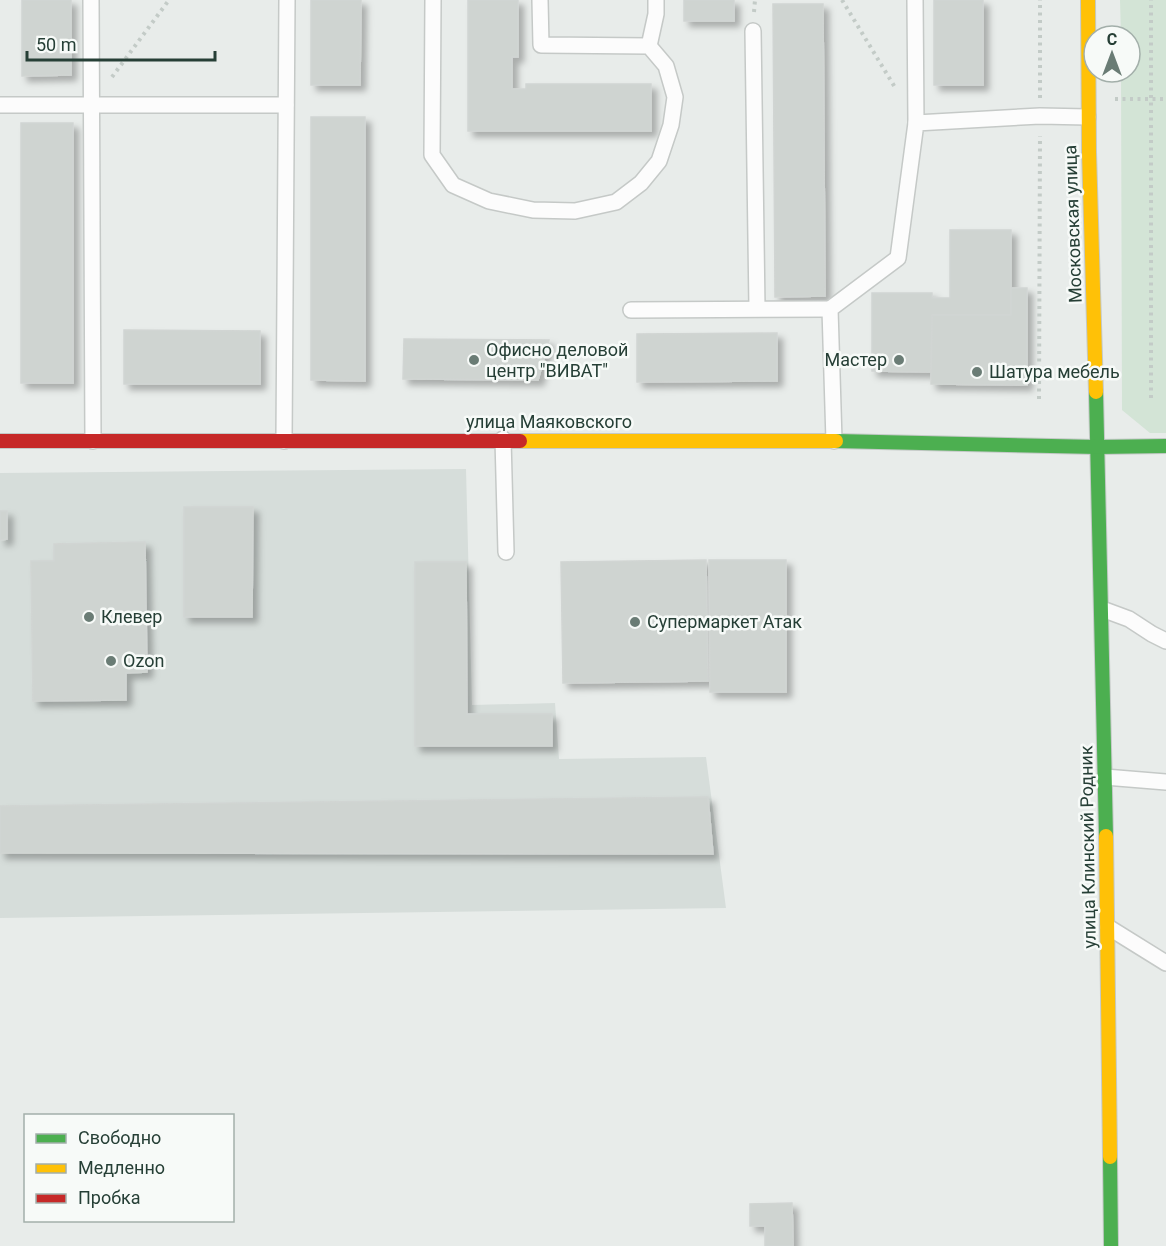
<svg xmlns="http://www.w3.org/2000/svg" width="1166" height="1246" font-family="Roboto,sans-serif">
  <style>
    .built { fill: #d6ddda }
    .green { fill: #d3e4d6 }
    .building { fill: #cfd4d1; stroke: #d1d5d3; stroke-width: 1.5; filter: url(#shadow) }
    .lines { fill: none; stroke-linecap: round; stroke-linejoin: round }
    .lane-casing { stroke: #c5c9c7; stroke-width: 18 }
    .fast-casing { stroke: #c4c9c7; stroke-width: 16 }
    .slow-casing { stroke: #c4c9c7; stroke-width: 16 }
    .jam-casing { stroke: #c4c9c7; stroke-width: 16 }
    .path { stroke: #c3cbc7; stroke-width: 4; stroke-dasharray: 3 4.5; stroke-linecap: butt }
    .lane { stroke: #fcfcfc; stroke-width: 15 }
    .fast { stroke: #4caf50; stroke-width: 14 }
    .slow { stroke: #ffc107; stroke-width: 14 }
    .jam { stroke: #c62828; stroke-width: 14 }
    .poi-dot { fill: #6a7c75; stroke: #f7faf8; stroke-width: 2 }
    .labels { text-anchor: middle; stroke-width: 5; stroke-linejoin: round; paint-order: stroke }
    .street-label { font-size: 18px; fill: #263f36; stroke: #f7faf8 }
    .poi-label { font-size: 18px; fill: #263f36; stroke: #f7faf8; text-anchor: start }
  </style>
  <defs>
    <filter id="shadow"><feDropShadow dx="5.5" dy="5.5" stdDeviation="3" flood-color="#0004"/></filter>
  </defs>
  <rect width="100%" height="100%" fill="#e8ecea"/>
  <polygon class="built" points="466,469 472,705 555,703 559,759 706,757 726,908 0,918 0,473"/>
  <polygon class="green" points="1120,0 1166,0 1166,433 1150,433 1122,410 1121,72 1130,72 1130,36 1121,36"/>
  <g class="building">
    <polygon points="22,0 71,0 71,75 22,76"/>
    <polygon points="311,0 361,0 360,85 311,85"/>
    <polygon points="468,0 518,0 518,57 512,57 512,89 526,89 526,84 651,84 651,131 468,131"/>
    <rect x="684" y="0" width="50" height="21"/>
    <rect x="934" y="0" width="49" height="85"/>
    <polygon points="773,4 823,4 825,296 775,297"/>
    <polygon points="311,117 365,117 365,381 311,380"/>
    <rect x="21" y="123" width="52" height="260"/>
    <polygon points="950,230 1011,230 1011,315 932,315 931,372 872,371 872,293 932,293 932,298 950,298"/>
    <polygon points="1011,288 1027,288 1027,385 931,384 932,315 1011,315"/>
    <polygon points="124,330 260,331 260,384 124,384"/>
    <polygon points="777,333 777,381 637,382 637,334"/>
    <polygon points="404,339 549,340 538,380 403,379"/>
    <polygon points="184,507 253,507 252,617 184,617"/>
    <polygon points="0,511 7,511 7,539 0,540"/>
    <polygon points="145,542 147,672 126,673 126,700 33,701 31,561 54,561 54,544"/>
    <polygon points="706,560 708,681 563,683 561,562"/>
    <polygon points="709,560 786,560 786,692 710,692"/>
    <polygon points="415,562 466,562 467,714 552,714 552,746 415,746"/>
    <polygon points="708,797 713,854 0,853 0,806"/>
    <polygon points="792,1203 793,1246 765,1246 765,1226 750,1226 750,1204"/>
  </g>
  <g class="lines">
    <g class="lane-casing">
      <g id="lane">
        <polyline points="91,0 93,441"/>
        <polyline points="433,0 432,155 453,185 489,201 533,210 575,211 616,202 641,183 659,161 671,125 675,97 666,66 649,46 541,45 540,0"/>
        <polyline points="915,0 916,123"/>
        <polyline points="753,31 757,308"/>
        <polyline points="649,46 656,14 656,0"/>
        <polyline points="0,105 286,105"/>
        <polyline points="631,310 830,309"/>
        <polyline points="503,439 506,552"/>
        <polyline points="284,441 287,0"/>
        <polyline points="834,441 830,309 898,258 916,123 1040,116 1088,117"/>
        <polyline points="1102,609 1129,619 1152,634 1166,641"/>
        <polyline points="1105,777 1166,782"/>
        <polyline points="1108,927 1166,963"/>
      </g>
    </g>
    <g class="fast-casing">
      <g id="fast">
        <polyline points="1096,392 1106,836"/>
        <polyline points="836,441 1097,447 1166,446"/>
        <polyline points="1110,1157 1111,1246"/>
      </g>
    </g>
    <g class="slow-casing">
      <g id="slow">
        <polyline points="1088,0 1089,152 1096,392"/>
        <polyline points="520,441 836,441"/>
        <polyline points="1106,836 1110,1157"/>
      </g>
    </g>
    <g class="jam-casing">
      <polyline id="jam" points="0,441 520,441"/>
    </g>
    <g class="path">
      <polyline points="842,0 896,89"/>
      <polyline points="754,12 755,0"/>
      <polyline points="112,77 169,0"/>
      <polyline points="1040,98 1040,0"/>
      <polyline points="1115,99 1166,99"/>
      <polyline points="1151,398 1151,0"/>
      <polyline points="1039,399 1040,136"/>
    </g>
    <use href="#lane" class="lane"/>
    <use href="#fast" class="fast"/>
    <use href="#slow" class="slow"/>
    <use href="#jam" class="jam"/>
  </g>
  <g class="poi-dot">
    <circle cx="474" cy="360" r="6"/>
    <circle cx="899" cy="360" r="6"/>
    <circle cx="977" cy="372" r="6"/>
    <circle cx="89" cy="617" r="6"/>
    <circle cx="635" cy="622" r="6"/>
    <circle cx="111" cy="661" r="6"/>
  </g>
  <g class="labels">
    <g class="street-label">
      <text transform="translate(1073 224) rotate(-92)" y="6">Московская улица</text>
      <text x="549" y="428">улица Маяковского</text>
      <text transform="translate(1088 847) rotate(-91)" y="6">улица Клинский Родник</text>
    </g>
    <g class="poi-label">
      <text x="486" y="356">Офисно деловой<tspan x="486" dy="21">центр "ВИВАТ"</tspan></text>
      <text x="887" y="366" text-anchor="end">Мастер</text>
      <text x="989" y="378">Шатура мебель</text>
      <text x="101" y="623">Клевер</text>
      <text x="647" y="628">Супермаркет Атак</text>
      <text x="123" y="667">Ozon</text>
    </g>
  </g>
  <rect x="24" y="1114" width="210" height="108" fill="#f7faf8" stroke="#a3afaa" stroke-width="1.5"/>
  <rect x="36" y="1134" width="30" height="9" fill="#4caf50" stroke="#a3afaa" stroke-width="1.5"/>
  <text x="78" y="1144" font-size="18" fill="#263f36">Свободно</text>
  <rect x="36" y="1164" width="30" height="9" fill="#ffc107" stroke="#a3afaa" stroke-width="1.5"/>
  <text x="78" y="1174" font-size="18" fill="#263f36">Медленно</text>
  <rect x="36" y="1194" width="30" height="9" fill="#c62828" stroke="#a3afaa" stroke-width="1.5"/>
  <text x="78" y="1204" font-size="18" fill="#263f36">Пробка</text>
  <g transform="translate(1112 54)"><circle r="28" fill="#f7faf8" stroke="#a3afaa" stroke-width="1.5"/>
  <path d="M0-4.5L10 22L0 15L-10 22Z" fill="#6a7c75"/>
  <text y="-9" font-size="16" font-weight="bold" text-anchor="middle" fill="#263f36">С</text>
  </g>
  <path d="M27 51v9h188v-9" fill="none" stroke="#263f36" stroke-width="3"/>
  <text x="36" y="51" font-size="18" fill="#263f36" stroke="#f7faf8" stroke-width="4.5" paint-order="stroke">50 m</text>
</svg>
